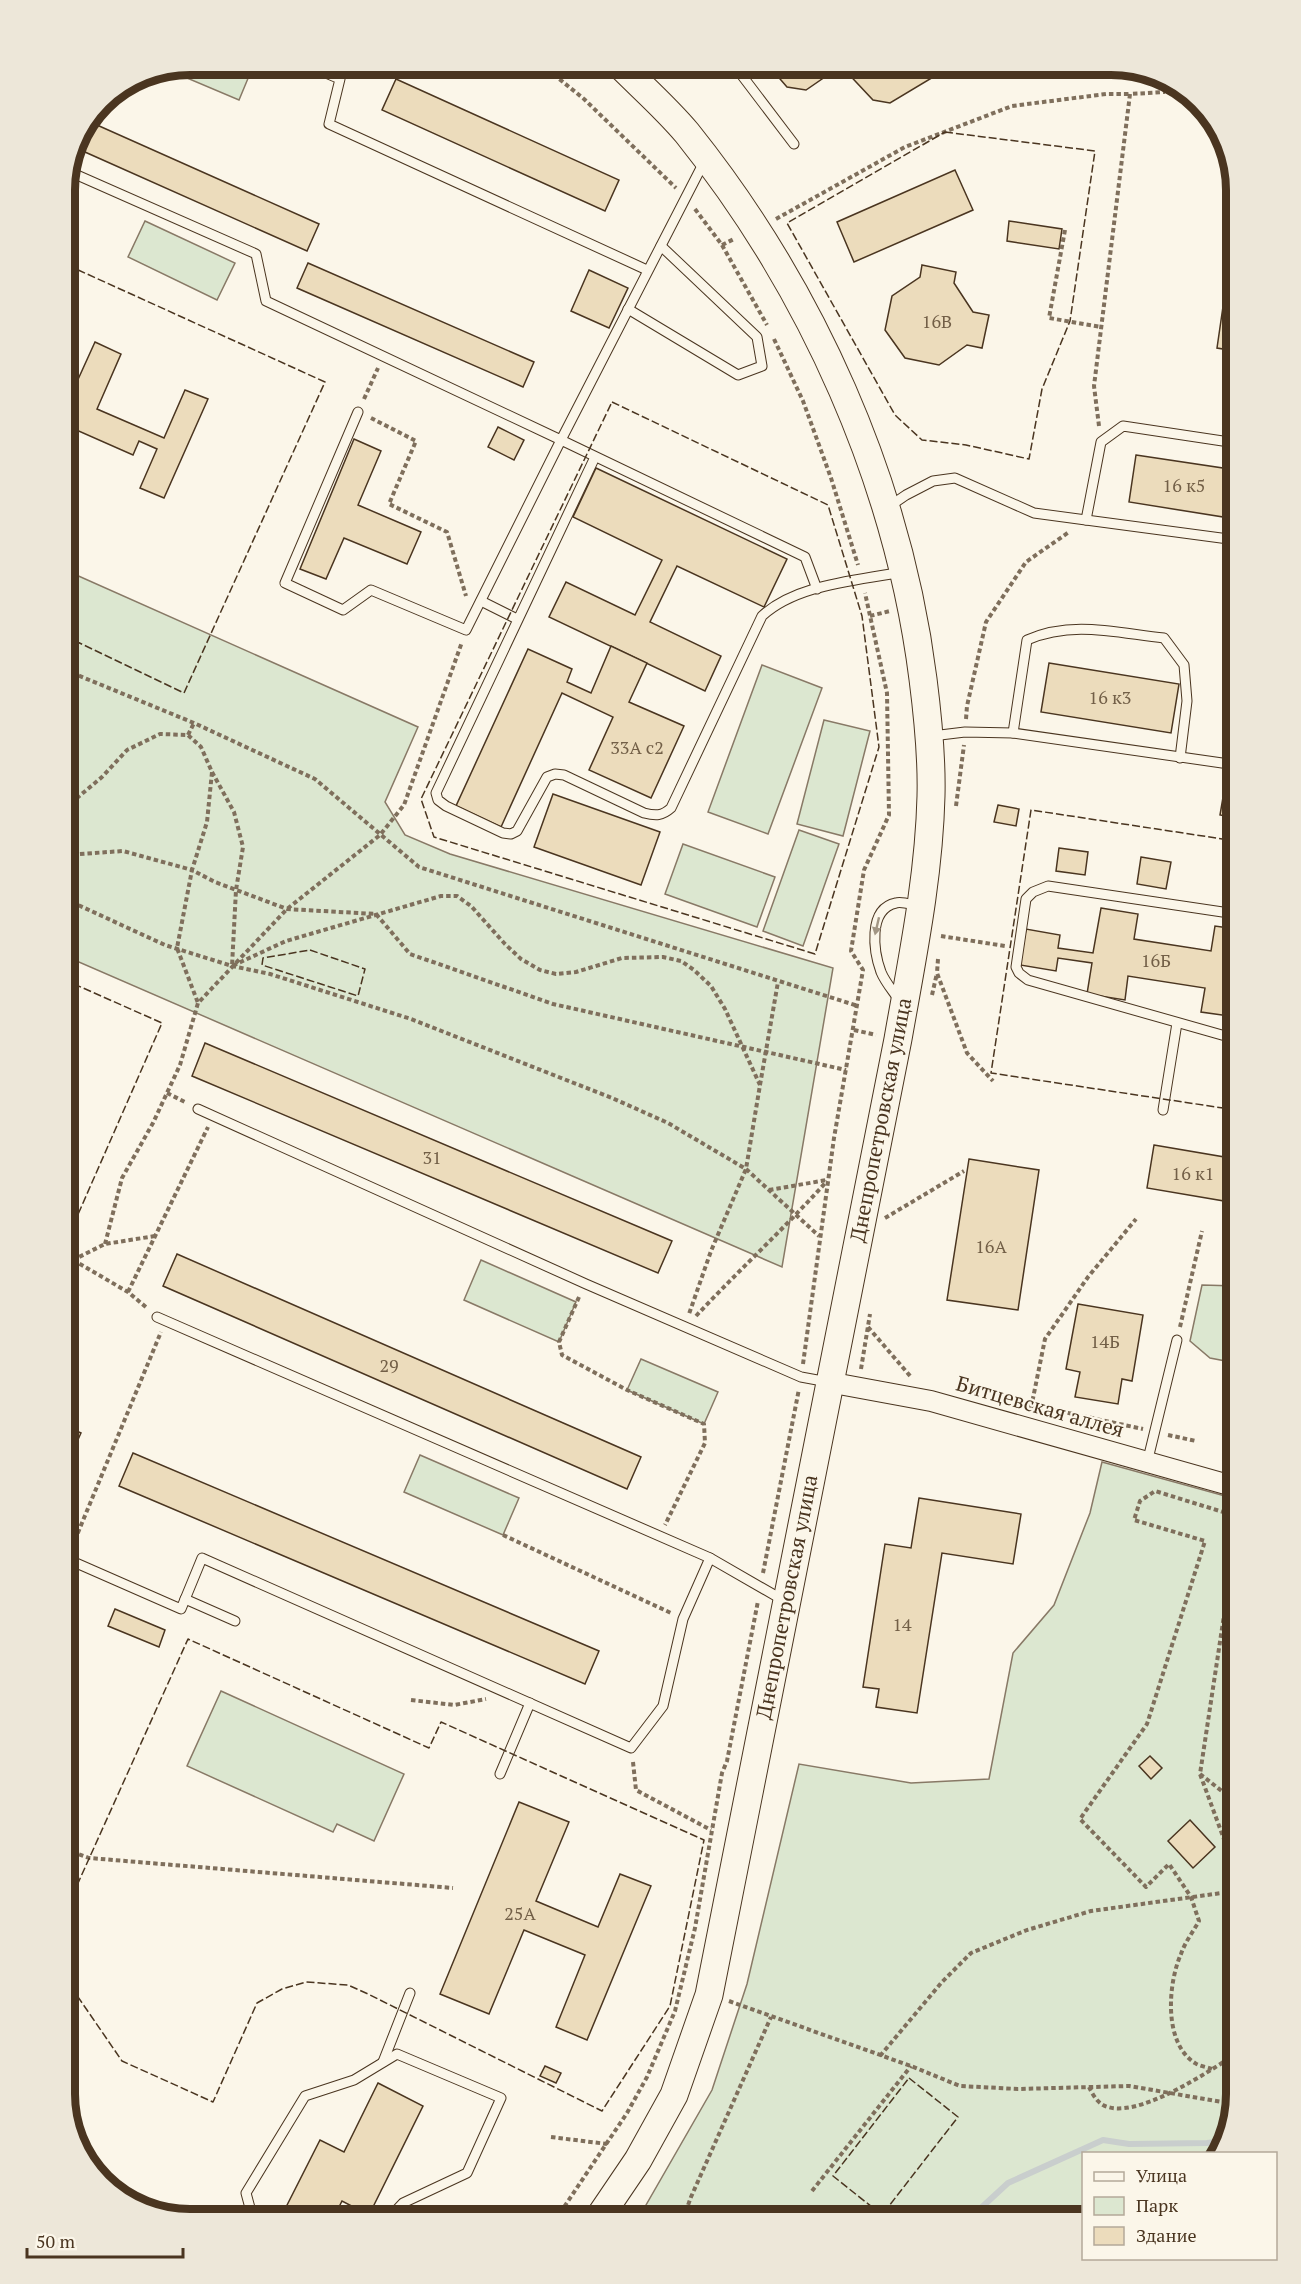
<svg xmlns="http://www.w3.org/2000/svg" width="1301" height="2284" font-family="'PT Serif',serif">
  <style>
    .green { fill: #dce7d0; stroke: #887966; stroke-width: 1.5 }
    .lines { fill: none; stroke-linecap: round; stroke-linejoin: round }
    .stream { stroke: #c9cecd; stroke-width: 6 }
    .building { fill: #ecdcbc; stroke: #4a3520; stroke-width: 1.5 }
    .lane-casing { stroke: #4a3520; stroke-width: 11 }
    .street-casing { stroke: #4a3520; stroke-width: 22 }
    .secondary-casing { stroke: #4a3520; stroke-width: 29 }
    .path { stroke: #7f6f5c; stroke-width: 4; stroke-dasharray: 4.5 3; stroke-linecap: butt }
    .lane { stroke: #fbf6e9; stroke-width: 9 }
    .street { stroke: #fbf6e9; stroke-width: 20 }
    .secondary { stroke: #fbf6e9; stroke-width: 27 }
    .fence { stroke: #4a3520; stroke-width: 1.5; stroke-dasharray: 8 3; stroke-linecap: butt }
    .oneway { fill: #a29684 }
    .labels { text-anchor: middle; stroke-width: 4.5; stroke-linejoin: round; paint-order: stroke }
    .number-label { font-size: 18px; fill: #725f47 }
    .street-label { font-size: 21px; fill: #4a3520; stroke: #fbf6e9 }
    .rim { fill: none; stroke: #4a3520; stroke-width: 8 }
  </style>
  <rect width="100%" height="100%" fill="#fbf6e9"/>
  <g class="green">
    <polygon points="190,65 223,65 249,76 239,100 168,70"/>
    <polygon points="145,221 235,263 217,300 128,257"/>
    <polygon points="65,570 418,727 385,802 405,835 450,854 833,968 782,1267 65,956"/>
    <polygon points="762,665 822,688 768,834 708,812"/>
    <polygon points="824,720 870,731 843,836 797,824"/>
    <polygon points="799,830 839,844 803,946 763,931"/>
    <polygon points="683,844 775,877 757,927 665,894"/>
    <polygon points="481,1260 576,1302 559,1342 464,1300"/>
    <polygon points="1202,1285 1236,1286 1236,1363 1210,1358 1190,1341"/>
    <polygon points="641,1359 718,1392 704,1424 627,1390"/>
    <polygon points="420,1455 519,1498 503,1535 404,1492"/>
    <polygon points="1102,1462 1236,1499 1236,2094 1219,2153 1084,2154 1083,2219 638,2219 712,2090 747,1984 799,1764 911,1783 989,1779 1013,1653 1054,1605 1090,1513"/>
    <polygon points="221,1691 404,1774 374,1841 337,1824 333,1832 187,1766"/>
  </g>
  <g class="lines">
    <polyline class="stream" points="969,2219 1008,2183 1103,2140 1129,2144 1207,2143 1222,2141"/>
  </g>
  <g class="building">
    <polygon points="768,65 942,65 940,73 890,103 873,100 841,66 806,90 787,87"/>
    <polygon points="396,79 619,180 605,211 382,110"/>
    <polygon points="88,121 319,224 307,251 76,148"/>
    <polygon points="955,170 973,210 854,262 837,222"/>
    <polygon points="1236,217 1236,351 1217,348"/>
    <polygon points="1009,221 1062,229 1059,249 1007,241"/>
    <polygon points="308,263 534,362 523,387 297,288"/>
    <polygon points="922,265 956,272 954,283 973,312 989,315 982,348 967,345 939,365 905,358 885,330 892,296 920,277"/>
    <polygon points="589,270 628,288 609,328 571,311"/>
    <polygon points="95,342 121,354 97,409 164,438 185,390 208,399 164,498 140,488 157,449 139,441 133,455 65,425 65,395 70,397"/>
    <polygon points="498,427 524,440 514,460 488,447"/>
    <polygon points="354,439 381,451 358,505 421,532 407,564 344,538 326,579 300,569"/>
    <polygon points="1136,455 1236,470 1236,519 1129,502"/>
    <polygon points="596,468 787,559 764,607 677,566 650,622 721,656 705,691 549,617 566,582 635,615 662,560 573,517"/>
    <polygon points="611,646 647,663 629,702 684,726 651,798 589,770 613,717 562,693 501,827 456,806 528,649 572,669 567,682 591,693"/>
    <polygon points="1049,663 1179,684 1171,733 1041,712"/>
    <polygon points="65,680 75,685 66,707 65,706"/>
    <polygon points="1226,780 1236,782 1236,818 1220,815"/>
    <polygon points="553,794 660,832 641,885 534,847"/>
    <polygon points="998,805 1019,809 1016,826 994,822"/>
    <polygon points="1059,848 1088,852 1085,875 1056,871"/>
    <polygon points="1141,857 1171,862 1166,889 1137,884"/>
    <polygon points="1101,908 1138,914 1134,939 1211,951 1215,926 1236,929 1236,1017 1201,1012 1205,988 1128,976 1125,1000 1087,994 1092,963 1058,958 1056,971 1020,965 1026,929 1060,935 1058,948 1093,953"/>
    <polygon points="205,1043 672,1241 658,1273 192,1076"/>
    <polygon points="1154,1145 1236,1159 1236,1203 1147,1188"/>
    <polygon points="969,1159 1039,1170 1018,1310 947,1300"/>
    <polygon points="177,1254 641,1457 627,1489 163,1286"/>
    <polygon points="1078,1304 1143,1315 1132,1381 1122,1379 1118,1404 1075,1397 1080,1372 1066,1369"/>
    <polygon points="65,1426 81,1433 72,1453 65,1450"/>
    <polygon points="133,1453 599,1651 585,1684 119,1486"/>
    <polygon points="919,1498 1021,1514 1013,1564 942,1553 917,1713 876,1707 879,1689 863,1687 885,1544 911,1548"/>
    <polygon points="115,1609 165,1630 159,1647 108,1626"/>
    <polygon points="1150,1756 1162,1768 1151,1779 1139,1766"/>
    <polygon points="519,1802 569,1822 536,1901 598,1927 620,1874 651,1886 587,2040 556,2027 585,1955 524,1930 489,2014 440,1994"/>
    <polygon points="1190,1820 1215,1847 1193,1868 1168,1841"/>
    <polygon points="545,2066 561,2073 556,2083 540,2076"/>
    <polygon points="378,2083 423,2106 369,2215 342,2201 333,2219 280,2219 320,2140 344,2152"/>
  </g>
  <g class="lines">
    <g class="lane-casing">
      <g id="lane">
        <polyline points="307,65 340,79 329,124 647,270"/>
        <polyline points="734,65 794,144"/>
        <polyline points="69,167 77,175 256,254 266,301 561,440 704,162"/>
        <polyline points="628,309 738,375 762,366 757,337 661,246"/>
        <polyline points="358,412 285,583 343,610 371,590 466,630 561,440 805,557 817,589"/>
        <path d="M595,457l-159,336 2,7 8,6 57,27 8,1 6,-3 30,-54 8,-3 9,1 80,38c12,3 18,3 27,-5l91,-192c35,-32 94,-35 139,-44"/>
        <polyline points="887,508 906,495 933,481 955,478 1034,513 1086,520 1101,442 1123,426 1236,443"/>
        <polyline points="1086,520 1236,540"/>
        <polyline points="481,601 517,619"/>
        <path d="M1013,733l14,-93c45,-20 90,-7 137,-2l20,27 3,36 -7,57"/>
        <polyline points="932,736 965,732 1013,733 1236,765"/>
        <path d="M899,1000c-6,-9 -14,-18 -18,-28 -7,-19 -14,-63 15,-69 6,-2 16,2 23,3"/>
        <polyline points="1236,1039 1028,980 1019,973 1016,967 1026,899 1033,892 1048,886 1236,914"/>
        <polyline points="198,1109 586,1284 801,1377 828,1382"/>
        <polyline points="1163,1110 1177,1023"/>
        <polyline points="157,1317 710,1558"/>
        <polyline points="1147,1463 1177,1340"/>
        <polyline points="65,1564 67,1559 181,1609 202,1558 631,1748 663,1706 683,1619 710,1558 783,1600"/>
        <polyline points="185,1599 235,1621"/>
        <polyline points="500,1774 530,1703"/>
        <polyline points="383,2062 410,1993"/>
        <polyline points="253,2219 246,2193 305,2096 354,2080 397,2054 501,2098 467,2173 403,2203 388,2219"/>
      </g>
    </g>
    <g class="street-casing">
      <polyline id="street" points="828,1382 931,1401 1236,1487"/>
    </g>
    <g class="secondary-casing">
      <path id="secondary" d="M598,2219l40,-59 36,-65 35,-100 189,-956c14,-80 31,-161 33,-243 1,-39 -3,-78 -8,-117 -25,-198 -111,-390 -236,-546 -20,-24 -45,-46 -67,-68"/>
    </g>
    <g class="path">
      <polyline points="542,65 584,99 676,188"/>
      <polyline points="695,209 722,245 734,239"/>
      <polyline points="776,219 905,147 1012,106 1106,94 1130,94"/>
      <polyline points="1065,230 1049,318 1101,327"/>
      <polyline points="722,245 767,325"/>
      <polyline points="774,339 803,401 831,478 858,565"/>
      <polyline points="364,399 378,368"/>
      <polyline points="371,418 416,441 389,504 447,532 466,596"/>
      <polyline points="1099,426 1094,386 1130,94 1165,92"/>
      <polyline points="870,616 890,611"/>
      <polyline points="65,670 194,723 315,779 419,867 858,1006"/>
      <polyline points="966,719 967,706 986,622 1026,562 1069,532"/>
      <polyline points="188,735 194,723"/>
      <polyline points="212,772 234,812 243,847 236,890 232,966 286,941 441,896 457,896 471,906 505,944 521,959 540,970 556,974 576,972 622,958 663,957 681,961 694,970 711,986 725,1009 760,1085 746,1169 711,1251 689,1314"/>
      <polyline points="956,806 964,745"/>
      <polyline points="65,808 102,777 127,750 160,734 188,735 201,747 212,772 207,822 192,870 215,882 287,909 376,914 410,954 553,1004 846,1070"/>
      <polyline points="65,855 123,851 192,870 177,948 198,1003"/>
      <polyline points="65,899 165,945 232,966 270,974 411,1019 612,1098 668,1123 746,1169 819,1236"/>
      <polyline points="941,936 1005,946"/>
      <polyline points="938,959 937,973 967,1053 993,1081"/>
      <polyline points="932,995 937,973"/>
      <polyline points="854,1030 876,1035"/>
      <polyline points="760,1085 778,982"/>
      <polyline points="167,1093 187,1103"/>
      <polyline points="769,1190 827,1180"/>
      <polyline points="885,1218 964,1171"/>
      <polyline points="105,1244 122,1178 153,1123 180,1065 198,1003 287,909 380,835 404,805 462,642"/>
      <polyline points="65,1260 73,1260 105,1244 155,1236"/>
      <polyline points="73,1260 128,1292 147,1308"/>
      <polyline points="128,1292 208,1127"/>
      <polyline points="579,1297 559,1342 562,1355 627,1390 704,1424 705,1443 665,1525"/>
      <path d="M696,1316c43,-46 89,-88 131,-135"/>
      <polyline points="868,1327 911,1377"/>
      <polyline points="1180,1327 1202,1231"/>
      <polyline points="803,1364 834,1138 863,970 851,951 864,870 889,815 887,693 865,593"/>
      <polyline points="861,1369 870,1314"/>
      <polyline points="1031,1405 1143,1429"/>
      <polyline points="1031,1408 1045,1339 1088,1277 1136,1219"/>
      <polyline points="1168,1435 1196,1441"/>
      <polyline points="503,1535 671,1613"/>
      <polyline points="72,1547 161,1332"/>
      <polyline points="763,1573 799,1389"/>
      <polyline points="411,1700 454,1705 486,1699"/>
      <polyline points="633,1762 636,1790 711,1830"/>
      <polyline points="1200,1774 1236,1802"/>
      <polyline points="65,1849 89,1858 453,1888"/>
      <polyline points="1236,1931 1234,1891 1225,1842 1200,1774 1236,1536"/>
      <polyline points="729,2001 911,2066 960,2086 1018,2089 1129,2086 1234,2104"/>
      <polyline points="880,2056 942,1982 971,1953 1027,1930 1091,1911 1236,1891"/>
      <path d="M1212,2069c-5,-2 -13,-3 -17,-6 -32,-20 -27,-80 -14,-109 4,-12 12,-22 18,-33l-8,-24 -22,-33 -23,23 -66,-68 67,-95 58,-183 -71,-21 6,-19 15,-10 81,25"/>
      <path d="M1089,2087c3,6 7,14 14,18 32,17 106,-34 133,-51"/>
      <polyline points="551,2137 607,2144"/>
      <polyline points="812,2191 911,2066"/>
      <polyline points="556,2219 627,2113 647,2077 675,2011 695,1928 722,1773 727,1761 758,1601"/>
      <polyline points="683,2219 691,2197 771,2017"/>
    </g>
    <use href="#lane" class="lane"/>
    <use href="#street" class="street"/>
    <use href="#secondary" class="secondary"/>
    <g class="fence">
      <polygon points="945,132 1095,151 1070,321 1042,389 1029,459 966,445 922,440 895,415 787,223"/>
      <polygon points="612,402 828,505 862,616 879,747 815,954 434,837 421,799"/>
      <polyline points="65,636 184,693 325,382 65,264"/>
      <polygon points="310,950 365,969 358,996 262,965 263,958"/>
      <polyline points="1236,1110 991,1073 1031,810 1236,841"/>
      <polyline points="65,1244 162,1023 65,980"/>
      <polyline points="65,1978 122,2061 213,2102 257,2003 282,1989 306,1982 348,1985 368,1994 602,2111 670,2006 704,1840 441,1722 429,1748 188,1639 65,1912"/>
      <polygon points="909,2078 958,2117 882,2215 833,2176"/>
    </g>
  </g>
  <defs><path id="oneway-solid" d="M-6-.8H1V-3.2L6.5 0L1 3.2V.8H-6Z" transform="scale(1.5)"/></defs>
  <use class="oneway" href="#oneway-solid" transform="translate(877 926) rotate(103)"/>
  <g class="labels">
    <g class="number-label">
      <text x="937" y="328">16В</text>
      <text x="1184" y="492">16 к5</text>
      <text x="1110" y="704">16 к3</text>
      <text x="637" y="754">33А с2</text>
      <text x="1156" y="967">16Б</text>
      <text x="432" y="1164">31</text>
      <text x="1193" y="1180">16 к1</text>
      <text x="991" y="1253">16А</text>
      <text x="1105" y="1348">14Б</text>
      <text x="389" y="1372">29</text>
      <text x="902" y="1631">14</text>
      <text x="520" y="1920">25А</text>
    </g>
    <g class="street-label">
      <text transform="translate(881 1120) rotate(-79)" y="7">Днепропетровская улица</text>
      <text transform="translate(1040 1407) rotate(16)" y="7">Битцевская аллея</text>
      <text transform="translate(787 1597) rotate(-79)" y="7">Днепропетровская улица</text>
    </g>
  </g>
  <path d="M0 0H1301V2284H0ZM190 75H1111A115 115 0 0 1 1226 190V2094A115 115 0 0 1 1111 2209H190A115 115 0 0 1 75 2094V190A115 115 0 0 1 190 75Z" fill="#ede7d9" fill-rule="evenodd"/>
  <path class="rim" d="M190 75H1111A115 115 0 0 1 1226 190V2094A115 115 0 0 1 1111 2209H190A115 115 0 0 1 75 2094V190A115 115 0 0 1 190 75Z"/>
  <rect x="1082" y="2152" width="195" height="108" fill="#fbf6e9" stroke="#b4a999" stroke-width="1.5"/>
  <rect x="1094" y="2172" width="30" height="9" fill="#fbf6e9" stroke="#b4a999" stroke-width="1.5"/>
  <text x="1136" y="2182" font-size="18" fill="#4a3520">Улица</text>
  <rect x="1094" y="2197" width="30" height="18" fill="#dce7d0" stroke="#b4a999" stroke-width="1.5"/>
  <text x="1136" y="2212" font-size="18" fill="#4a3520">Парк</text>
  <rect x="1094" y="2227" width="30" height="18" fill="#ecdcbc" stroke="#b4a999" stroke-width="1.5"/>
  <text x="1136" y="2242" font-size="18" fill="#4a3520">Здание</text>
  <path d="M27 2248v9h156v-9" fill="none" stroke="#4a3520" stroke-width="3"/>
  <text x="36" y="2248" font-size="18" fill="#4a3520" stroke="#fbf6e9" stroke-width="4.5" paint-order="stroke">50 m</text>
</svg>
